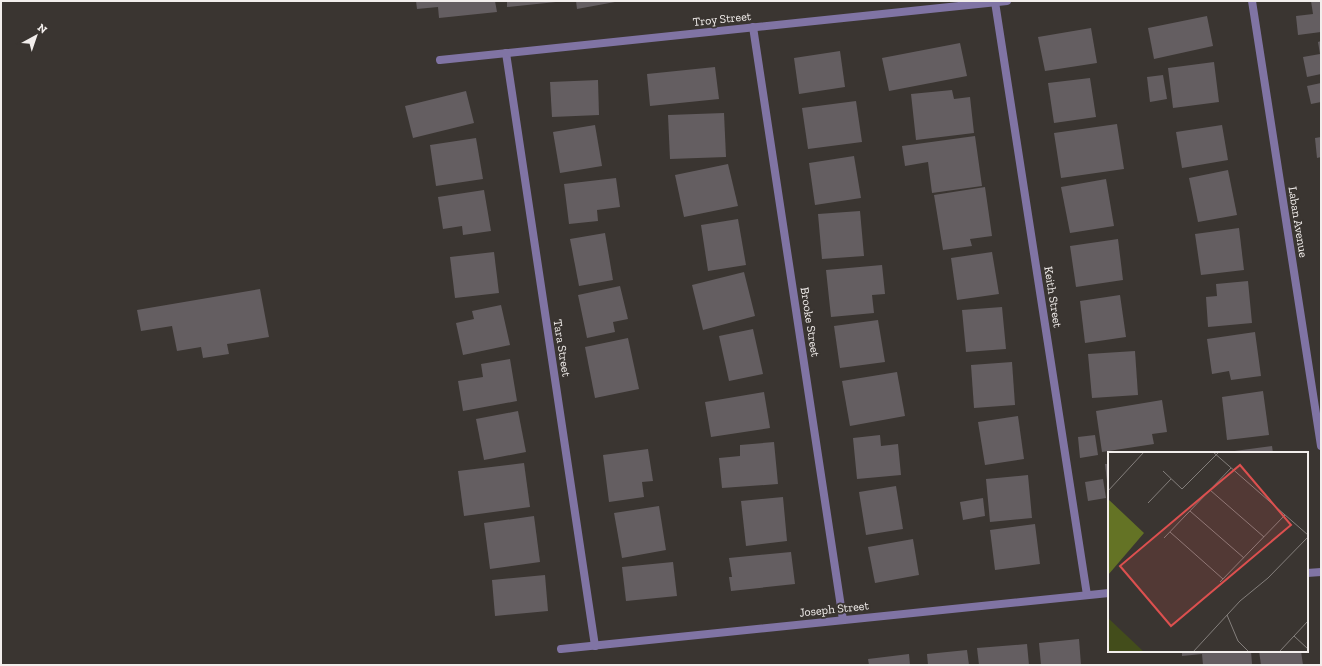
<svg xmlns="http://www.w3.org/2000/svg" width="1322" height="666" font-family="'Zilla Slab',serif">
  <style>
    .building { fill: #645e61 }
    .lines { fill: none; stroke-linecap: round; stroke-linejoin: round }
    .street { stroke: #8074a4; stroke-width: 8 }
    .labels { text-anchor: middle; stroke-width: 4; stroke-linejoin: round; paint-order: stroke }
    .street-label { font-size: 12px; fill: #f2eeec; stroke: #3a3531 }
    .inset-road { fill: none; stroke: #847f7c; stroke-width: 1 }
    .view { fill: #dc504f; fill-opacity: 0.15; stroke: #dc504f; stroke-width: 2 }
    .inset-edge { fill: none; stroke: #f2eeec; stroke-width: 2 }
  </style>
  <rect width="100%" height="100%" fill="#3a3531"/>
  <g class="building">
    <polygon points="416,1 495,1 497,12 439,18 438,7 417,9"/>
    <polygon points="507,1 556,1 556,2 507,7"/>
    <polygon points="576,1 615,1 615,2 577,9"/>
    <polygon points="1311,1 1321,1 1321,32 1298,35 1296,16 1313,14"/>
    <polygon points="1207,16 1213,46 1154,59 1148,28"/>
    <polygon points="1091,28 1097,63 1045,71 1038,37"/>
    <polygon points="1321,41 1321,74 1307,77 1303,57 1320,54 1318,42"/>
    <polygon points="960,43 967,76 889,91 882,58"/>
    <polygon points="840,51 845,87 799,94 794,58"/>
    <polygon points="1214,62 1219,102 1173,108 1168,68"/>
    <polygon points="715,67 719,99 650,106 647,74"/>
    <polygon points="1163,75 1167,99 1150,102 1147,77"/>
    <polygon points="1090,78 1096,117 1054,123 1048,83"/>
    <polygon points="598,80 599,115 552,117 550,82"/>
    <polygon points="1321,83 1321,102 1311,104 1307,86"/>
    <polygon points="952,90 954,99 970,97 974,133 916,140 911,94"/>
    <polygon points="466,91 474,123 413,138 405,106"/>
    <polygon points="856,101 862,142 808,149 802,108"/>
    <polygon points="724,113 726,157 670,159 668,115"/>
    <polygon points="1117,124 1124,169 1061,178 1054,133"/>
    <polygon points="595,125 602,166 560,173 553,132"/>
    <polygon points="1222,125 1228,160 1182,168 1176,132"/>
    <polygon points="975,136 982,186 932,193 928,162 905,166 902,146"/>
    <polygon points="1321,137 1321,157 1317,158 1315,138"/>
    <polygon points="476,138 483,179 436,186 430,145"/>
    <polygon points="854,156 861,198 815,205 809,163"/>
    <polygon points="728,164 738,206 684,217 675,175"/>
    <polygon points="1228,170 1237,215 1198,222 1189,178"/>
    <polygon points="616,178 620,207 597,210 598,221 569,224 564,184"/>
    <polygon points="1106,179 1114,226 1070,233 1061,187"/>
    <polygon points="985,187 992,236 970,239 972,246 943,250 934,195"/>
    <polygon points="484,190 491,231 463,235 462,226 443,229 438,197"/>
    <polygon points="860,211 864,256 822,259 818,214"/>
    <polygon points="738,219 746,265 708,271 701,225"/>
    <polygon points="1239,228 1244,270 1201,275 1195,234"/>
    <polygon points="605,233 613,280 579,286 570,239"/>
    <polygon points="1118,239 1123,280 1076,287 1070,246"/>
    <polygon points="494,252 499,293 455,298 450,257"/>
    <polygon points="992,252 999,294 957,300 951,258"/>
    <polygon points="882,265 885,294 872,295 874,313 831,317 826,270"/>
    <polygon points="744,272 755,316 703,330 692,285"/>
    <polygon points="1248,281 1252,323 1208,327 1206,297 1217,296 1216,284"/>
    <polygon points="620,286 628,319 613,322 615,332 587,338 578,295"/>
    <polygon points="260,289 269,337 227,344 229,354 203,358 201,347 177,351 172,326 141,331 137,310"/>
    <polygon points="1120,295 1126,337 1085,343 1080,301"/>
    <polygon points="501,305 510,345 463,355 456,323 474,319 472,311"/>
    <polygon points="1002,307 1006,349 966,352 962,310"/>
    <polygon points="878,320 885,362 840,368 834,326"/>
    <polygon points="753,329 763,374 729,381 719,336"/>
    <polygon points="1255,332 1261,376 1231,380 1229,371 1212,374 1207,339"/>
    <polygon points="628,338 639,389 595,398 585,347"/>
    <polygon points="1135,351 1138,395 1092,398 1088,354"/>
    <polygon points="510,359 517,401 463,411 458,381 483,377 481,364"/>
    <polygon points="1012,362 1015,405 974,408 971,365"/>
    <polygon points="897,372 905,416 850,426 842,381"/>
    <polygon points="1263,391 1269,435 1227,440 1222,397"/>
    <polygon points="764,392 770,428 711,437 705,402"/>
    <polygon points="1162,400 1167,432 1152,434 1154,444 1102,452 1096,411"/>
    <polygon points="518,411 526,452 484,460 476,419"/>
    <polygon points="1018,416 1024,459 985,465 978,422"/>
    <polygon points="880,435 881,446 898,444 901,475 857,479 853,438"/>
    <polygon points="1095,435 1098,455 1080,458 1078,437"/>
    <polygon points="774,442 778,484 722,488 719,458 740,456 740,445"/>
    <polygon points="1272,446 1273,453 1227,453 1227,452"/>
    <polygon points="648,449 653,481 642,482 644,497 609,502 603,455"/>
    <polygon points="524,463 530,507 464,516 458,471"/>
    <polygon points="1105,464 1109,464 1109,490 1108,490"/>
    <polygon points="1028,475 1032,518 990,522 986,479"/>
    <polygon points="1103,479 1106,498 1088,501 1085,482"/>
    <polygon points="896,486 903,529 866,535 859,492"/>
    <polygon points="783,497 787,541 746,546 741,501"/>
    <polygon points="983,498 985,516 963,520 960,502"/>
    <polygon points="659,506 666,550 622,558 614,513"/>
    <polygon points="534,516 540,562 490,569 484,523"/>
    <polygon points="1035,524 1040,564 995,570 990,530"/>
    <polygon points="913,539 919,575 875,583 868,547"/>
    <polygon points="791,552 795,584 731,591 729,577 732,577 729,558"/>
    <polygon points="673,562 677,596 626,601 622,567"/>
    <polygon points="545,575 548,611 495,616 492,580"/>
    <polygon points="1079,639 1081,665 1041,665 1039,643"/>
    <polygon points="1027,644 1029,665 979,665 977,648"/>
    <polygon points="967,650 969,665 928,665 927,654"/>
    <polygon points="1182,651 1251,651 1252,664 1203,665 1202,654 1182,656"/>
    <polygon points="1259,651 1301,651 1303,665 1261,665"/>
    <polygon points="909,654 910,665 869,665 868,659"/>
  </g>
  <g class="lines">
    <g class="street">
      <polyline points="1252,1 1321,446"/>
      <polyline points="995,2 1087,595"/>
      <polyline points="753,27 843,620"/>
      <polyline points="506,53 595,646"/>
      <polyline points="440,60 1007,1"/>
      <polyline points="1307,573 1321,572"/>
      <polyline points="561,649 1109,593"/>
    </g>
  </g>
  <g class="labels">
    <g class="street-label">
      <text transform="translate(722 19) rotate(-6)" y="4">Troy Street</text>
      <text transform="translate(1298 222) rotate(81)" y="4">Laban Avenue</text>
      <text transform="translate(1053 297) rotate(81)" y="4">Keith Street</text>
      <text transform="translate(810 322) rotate(81)" y="4">Brooke Street</text>
      <text transform="translate(562 348) rotate(81)" y="4">Tara Street</text>
      <text transform="translate(834 609) rotate(-6)" y="4">Joseph Street</text>
    </g>
  </g>
  <g transform="translate(1108 452)">
    <rect width="200" height="200" fill="#3a3531"/>
    <path d="M0,166l36,34h-36z" fill="#434d1b"/>
    <path d="M0,47l36,34 -36,42z" fill="#647325"/>
    <path class="inset-road" d="M105,0l95,83M55,19l19,18 37,-37M102,38l54,47M0,39l36,-39M40,51l23,-24M82,59l54,47M62,80l53,47M56,86l67,-70M112,130l65,-67M119,163l11,26 11,11M186,184l14,13M172,199l28,-30M85,200l47,-51 28,-23 40,-41"/>
    <path class="view" d="M132,13l51,60 -120,101 -51,-60z"/>
    <rect width="200" height="200" class="inset-edge"/>
  </g>
  <rect width="1322" height="666" fill="none" stroke="#f2eeec" stroke-width="4"/>
  <g transform="translate(36 36) rotate(40)" stroke="#3a3531" stroke-width="3" paint-order="stroke">
  <path d="M0-3L7 15L0 10L-7 15Z" fill="#f2eeec"/>
  <text y="-6" font-size="11" font-weight="bold" text-anchor="middle" fill="#f2eeec">N</text>
  </g>
</svg>
